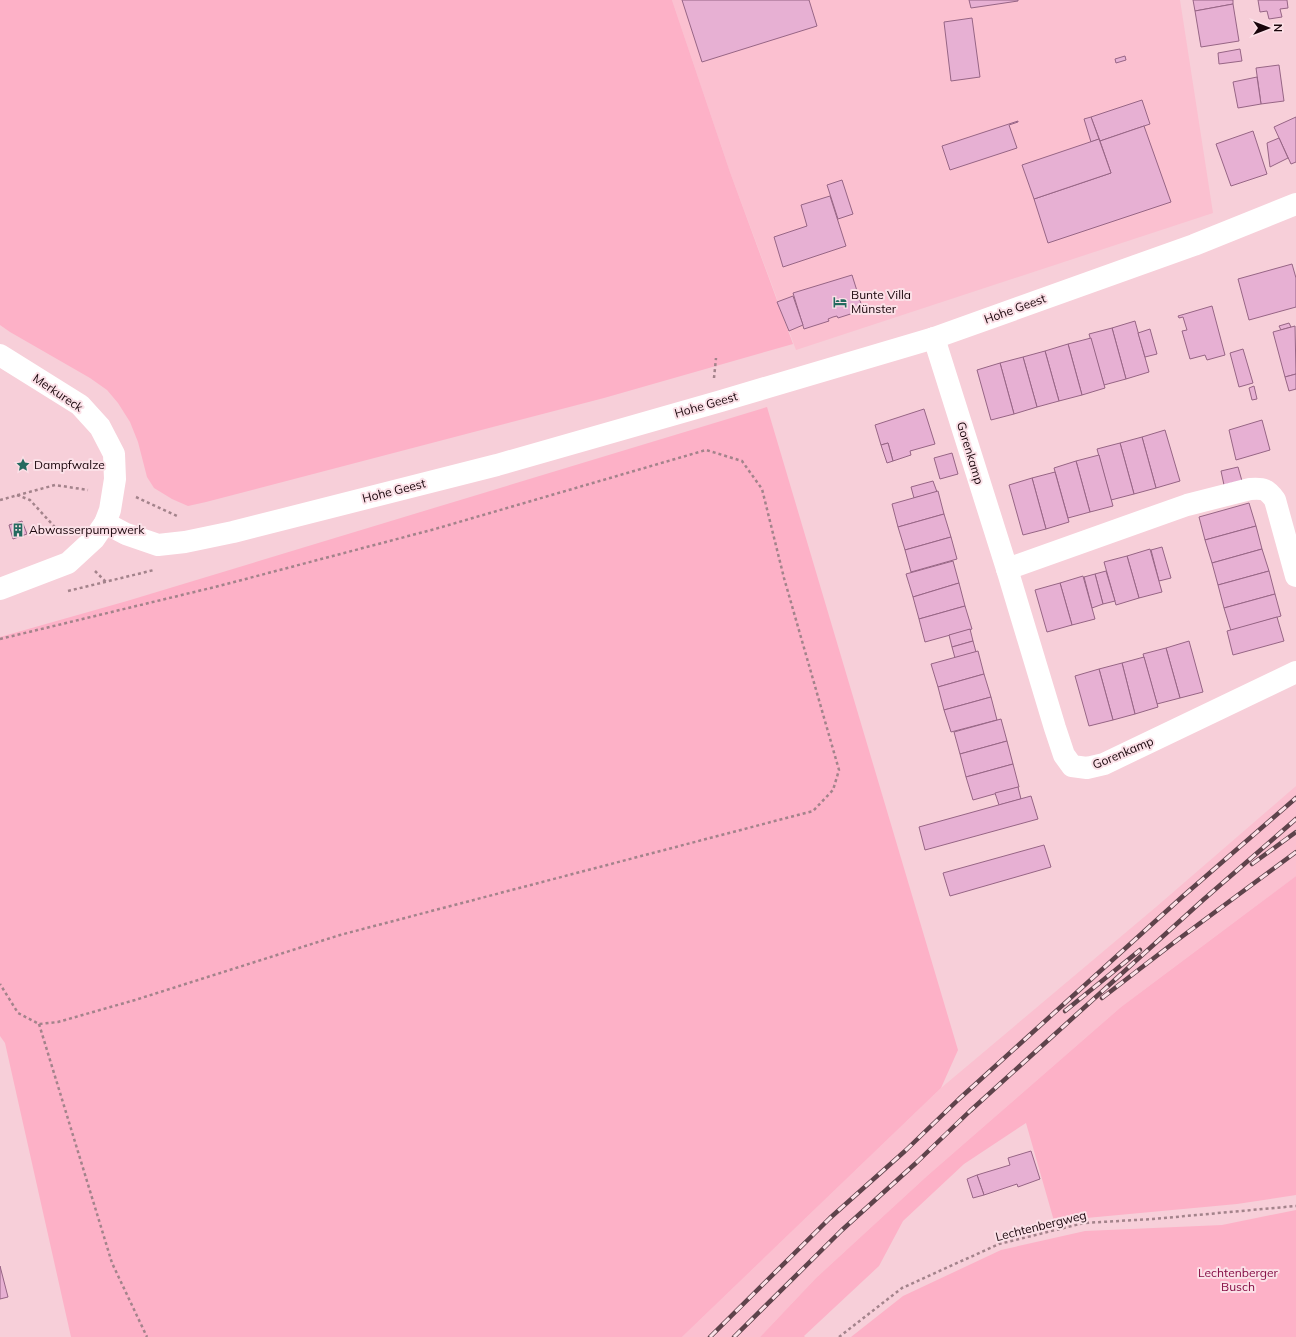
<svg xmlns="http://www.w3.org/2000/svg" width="1296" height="1337" font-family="Mulish,sans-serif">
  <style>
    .built { fill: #fbc0d0 }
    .green { fill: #fdb1c7 }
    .building { fill: #e7b0d3; stroke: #976585 }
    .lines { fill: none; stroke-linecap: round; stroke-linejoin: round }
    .path { stroke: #a3838b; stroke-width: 2.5; stroke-dasharray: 3 3; stroke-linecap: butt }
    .street { stroke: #fff; stroke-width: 22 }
    .secondary { stroke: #fff; stroke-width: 22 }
    .rail-casing { stroke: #5e434b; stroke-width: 4.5 }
    .rail { stroke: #fbe0e7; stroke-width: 3; stroke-dasharray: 9; stroke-linecap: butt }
    .labels { text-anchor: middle; stroke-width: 4; stroke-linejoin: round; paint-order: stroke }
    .poi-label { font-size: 12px; fill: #19050b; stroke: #fbe0e7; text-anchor: start }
    .street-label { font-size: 12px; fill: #19050b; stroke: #fbe0e7 }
    .park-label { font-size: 12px; fill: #850e45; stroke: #fbe0e7 }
  </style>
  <rect width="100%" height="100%" fill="#f7cfd9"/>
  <g class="built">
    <polygon points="672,0 1180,0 1213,213 796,350 730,172"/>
    <polygon points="1296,786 1296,876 1121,1007 927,1176 816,1278 760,1337 682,1337 941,1088 1156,907"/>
  </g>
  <g class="green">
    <polygon points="0,0 672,0 730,172 793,344 604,398 206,502 188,506 172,499 154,488 147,477 138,442 130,422 118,403 107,390 90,378 10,332 0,325"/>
    <polygon points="767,407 958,1050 941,1088 682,1337 71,1337 5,1043 0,1036 0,637 127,601"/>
    <polygon points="1296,876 1296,1195 1237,1204 1054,1221 1026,1123 964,1164 903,1221 879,1266 804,1336 805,1337 760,1337 816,1278 927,1176 1121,1007"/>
    <polygon points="1296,1210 1296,1337 851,1337 903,1296 1001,1250 1085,1231 1222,1225"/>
  </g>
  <g class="building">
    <polygon points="682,0 809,0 817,26 702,62"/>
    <polygon points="969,0 1018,0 1018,1 971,8"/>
    <polygon points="1193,0 1233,0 1233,4 1195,11"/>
    <polygon points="1258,0 1287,0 1288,8 1280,9 1282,17 1269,19 1267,11 1260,12"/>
    <polygon points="1233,4 1239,41 1201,47 1195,11"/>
    <polygon points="972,18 980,77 951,81 944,22"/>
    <polygon points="1240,49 1242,61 1219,64 1218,53"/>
    <polygon points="1125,56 1126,60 1116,63 1115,59"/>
    <polygon points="1279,65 1284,101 1261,104 1256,68"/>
    <polygon points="1257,77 1261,104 1238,108 1233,82"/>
    <polygon points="1142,100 1150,124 1100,141 1091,117"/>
    <polygon points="1091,117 1099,139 1091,142 1084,119"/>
    <polygon points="1296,117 1296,162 1291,164 1274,127"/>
    <polygon points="1018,121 1018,122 1009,125 1017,148 950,170 942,146"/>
    <polygon points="1144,126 1171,202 1048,243 1034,199 1111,173 1100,141"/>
    <polygon points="1253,131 1267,174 1231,186 1216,144"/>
    <polygon points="1279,138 1288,158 1270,167 1267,143"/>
    <polygon points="1099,139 1111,173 1034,199 1022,165"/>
    <polygon points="842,180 853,214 838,219 827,185"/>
    <polygon points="830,196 846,246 783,267 774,237 807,226 801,205"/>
    <polygon points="1292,264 1296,278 1296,307 1249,320 1238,279"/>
    <polygon points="852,275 863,310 838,318 837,316 833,317 828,319 829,321 804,329 793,293"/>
    <polygon points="793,296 803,325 789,331 777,302"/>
    <polygon points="1212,306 1225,355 1207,360 1205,355 1190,359 1182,331 1187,330 1183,317 1179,318 1178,316"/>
    <polygon points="1135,321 1149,372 1126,379 1112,328"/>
    <polygon points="1289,323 1291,327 1281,330 1279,326"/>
    <polygon points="1295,326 1296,374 1285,377 1273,332"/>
    <polygon points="1112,328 1126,379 1104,385 1089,334"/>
    <polygon points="1150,329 1157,354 1145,357 1138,333"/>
    <polygon points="1091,338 1105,388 1082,395 1068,344"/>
    <polygon points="1068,344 1082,395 1059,401 1045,351"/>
    <polygon points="1243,349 1253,383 1239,387 1230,353"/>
    <polygon points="1045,351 1059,401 1037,407 1023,357"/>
    <polygon points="1023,357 1037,407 1014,414 1000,363"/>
    <polygon points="1000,363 1014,414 991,420 977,370"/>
    <polygon points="1296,374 1296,389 1289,391 1285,377"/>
    <polygon points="1254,386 1257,399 1252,400 1249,388"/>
    <polygon points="924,409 935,444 910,451 911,455 893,461 888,443 881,445 875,425"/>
    <polygon points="1262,420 1270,450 1236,460 1229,430"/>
    <polygon points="1165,430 1180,481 1156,488 1142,437"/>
    <polygon points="1142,437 1156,488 1134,494 1120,443"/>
    <polygon points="888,443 893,461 887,463 881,445"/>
    <polygon points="1120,443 1134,494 1111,500 1097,449"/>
    <polygon points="952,453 958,474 940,479 934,458"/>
    <polygon points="1099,455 1113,506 1090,512 1076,461"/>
    <polygon points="1076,461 1090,512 1068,518 1054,468"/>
    <polygon points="1238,467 1242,481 1224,485 1221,471"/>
    <polygon points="1055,472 1069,522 1046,529 1032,478"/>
    <polygon points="1032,478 1046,529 1023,535 1009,485"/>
    <polygon points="933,481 937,492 914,498 911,487"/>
    <polygon points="938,491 944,514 898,527 892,504"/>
    <polygon points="1249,503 1256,526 1205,540 1199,517"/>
    <polygon points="944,514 951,537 905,550 898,527"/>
    <polygon points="22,521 27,534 13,539 9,525"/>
    <polygon points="1256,526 1262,549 1212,563 1205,540"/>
    <polygon points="951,537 957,559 911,572 905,550"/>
    <polygon points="1162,547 1171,578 1159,581 1151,550"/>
    <polygon points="1150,549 1162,592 1139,598 1127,556"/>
    <polygon points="1262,549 1269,571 1218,585 1212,563"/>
    <polygon points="1127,556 1139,598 1116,605 1104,562"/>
    <polygon points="953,561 959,583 913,597 906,574"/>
    <polygon points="1106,571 1115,601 1103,604 1095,574"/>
    <polygon points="1269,571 1275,594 1224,608 1218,585"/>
    <polygon points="1095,574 1103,604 1092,608 1084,577"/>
    <polygon points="1083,576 1095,619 1072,625 1060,583"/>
    <polygon points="959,583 965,606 919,619 913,597"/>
    <polygon points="1060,583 1072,625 1047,632 1035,590"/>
    <polygon points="1275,594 1281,616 1231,631 1224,608"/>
    <polygon points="965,606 972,629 925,642 919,619"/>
    <polygon points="1277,617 1284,641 1233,655 1227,631"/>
    <polygon points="970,629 973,641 952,647 949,635"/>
    <polygon points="973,641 976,652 955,658 952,647"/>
    <polygon points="1189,641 1203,692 1180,698 1166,648"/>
    <polygon points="1166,648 1180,698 1157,704 1143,654"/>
    <polygon points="978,651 984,674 938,687 931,664"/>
    <polygon points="1144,657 1158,707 1135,714 1122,663"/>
    <polygon points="1122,663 1135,714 1113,720 1099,669"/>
    <polygon points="1099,669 1113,720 1089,726 1075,676"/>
    <polygon points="984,674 991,697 944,710 938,687"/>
    <polygon points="991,697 997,720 951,732 944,710"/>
    <polygon points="1001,719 1007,741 960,754 954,732"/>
    <polygon points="1007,741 1013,764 966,777 960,754"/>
    <polygon points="1013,764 1019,787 973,800 966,777"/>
    <polygon points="1018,787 1021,799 999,805 995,793"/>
    <polygon points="1031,796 1038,819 925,850 919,827"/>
    <polygon points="1044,845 1051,867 950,896 943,873"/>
    <polygon points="1031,1151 1040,1179 1018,1187 1017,1184 984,1195 977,1175 1010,1165 1008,1158"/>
    <polygon points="977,1175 984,1195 973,1198 967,1179"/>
    <polygon points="0,1266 8,1297 0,1299"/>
  </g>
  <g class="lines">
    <g class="path">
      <polyline points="714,378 716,358"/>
      <polyline points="17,495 30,500 62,535"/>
      <polyline points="136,497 179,517"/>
      <polyline points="0,500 55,485 88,490"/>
      <polyline points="95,571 106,582"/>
      <polyline points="68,591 154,570"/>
      <polyline points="0,639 219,586 435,529 706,450 742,461 762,489 784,578 839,770 833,790 813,811 340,935 135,1000 58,1022 39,1024 18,1013 0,984"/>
      <polyline points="39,1024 112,1263 147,1337"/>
      <polyline points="839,1337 902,1288 999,1244 1084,1223 1153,1219 1296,1206"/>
    </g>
    <g class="street">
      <polyline points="934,338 1007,569 1055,728 1064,755 1072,766 1087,768 1104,764 1296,672"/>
      <path d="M1007,569l180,-64 63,-16c14,-1 17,0 25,11l21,76"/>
    </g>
    <g class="secondary">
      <polyline points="0,355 80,405 100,427 114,454 115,479 110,510 105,523 94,539 68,563 0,589"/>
      <polyline points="105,523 126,534 158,545 185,542 233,532 497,465 721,401 934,338 1194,245 1296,204"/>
    </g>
    <g class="rail-casing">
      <g id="rail">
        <polyline points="1252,864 1296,832"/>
        <polyline points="1102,998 1176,941 1296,852"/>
        <polyline points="1065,1011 1140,950"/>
        <polyline points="710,1337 830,1218 905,1151 959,1099 1182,897 1296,798"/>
        <polyline points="734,1337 842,1230 916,1163 970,1111 1203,900 1296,819"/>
      </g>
    </g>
    <use href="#rail" class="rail"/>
  </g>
  <defs>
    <g id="hotel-bare" transform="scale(1.08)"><path d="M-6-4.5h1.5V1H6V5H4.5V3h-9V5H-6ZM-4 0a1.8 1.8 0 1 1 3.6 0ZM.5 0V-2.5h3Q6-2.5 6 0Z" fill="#246a5f" stroke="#fbe0e7" stroke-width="2.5" paint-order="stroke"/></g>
    <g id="sight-bare" transform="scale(1.08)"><path d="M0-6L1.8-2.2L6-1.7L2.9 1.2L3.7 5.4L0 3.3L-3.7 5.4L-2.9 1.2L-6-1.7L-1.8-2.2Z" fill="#246a5f" stroke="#fbe0e7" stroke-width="2.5" paint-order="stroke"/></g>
    <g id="building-bare" transform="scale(1.08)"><path d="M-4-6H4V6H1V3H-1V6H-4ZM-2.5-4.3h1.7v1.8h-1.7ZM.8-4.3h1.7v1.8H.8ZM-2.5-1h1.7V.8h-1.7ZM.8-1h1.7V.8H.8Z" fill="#246a5f" stroke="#fbe0e7" stroke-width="2.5" paint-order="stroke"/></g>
  </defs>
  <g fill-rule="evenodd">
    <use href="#hotel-bare" x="840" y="302"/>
    <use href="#sight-bare" x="23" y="465"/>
    <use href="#building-bare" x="18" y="530"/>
  </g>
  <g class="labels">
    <g class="poi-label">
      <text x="851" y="299">Bunte Villa<tspan x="851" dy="14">Münster</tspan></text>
      <text x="34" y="469">Dampfwalze</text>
      <text x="29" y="534">Abwasserpumpwerk</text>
    </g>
    <g class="street-label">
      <text transform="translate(1015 309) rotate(-20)" y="4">Hohe Geest</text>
      <text transform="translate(58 393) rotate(34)" y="4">Merkureck</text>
      <text transform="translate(706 405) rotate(-16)" y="4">Hohe Geest</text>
      <text transform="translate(970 453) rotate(73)" y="4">Gorenkamp</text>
      <text transform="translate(394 491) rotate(-14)" y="4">Hohe Geest</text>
      <text transform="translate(1123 753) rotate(-23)" y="4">Gorenkamp</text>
      <text transform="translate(1041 1226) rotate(-14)" y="4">Lechtenbergweg</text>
    </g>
    <g class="park-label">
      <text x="1238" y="1277">Lechtenberger<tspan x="1238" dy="14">Busch</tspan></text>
    </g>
  </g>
  <g transform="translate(1268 28) rotate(90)" stroke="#fbe0e7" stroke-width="3" paint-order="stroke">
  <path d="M0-3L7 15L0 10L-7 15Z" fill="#19050b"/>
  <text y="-6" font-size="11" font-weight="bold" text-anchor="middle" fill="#19050b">N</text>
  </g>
</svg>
